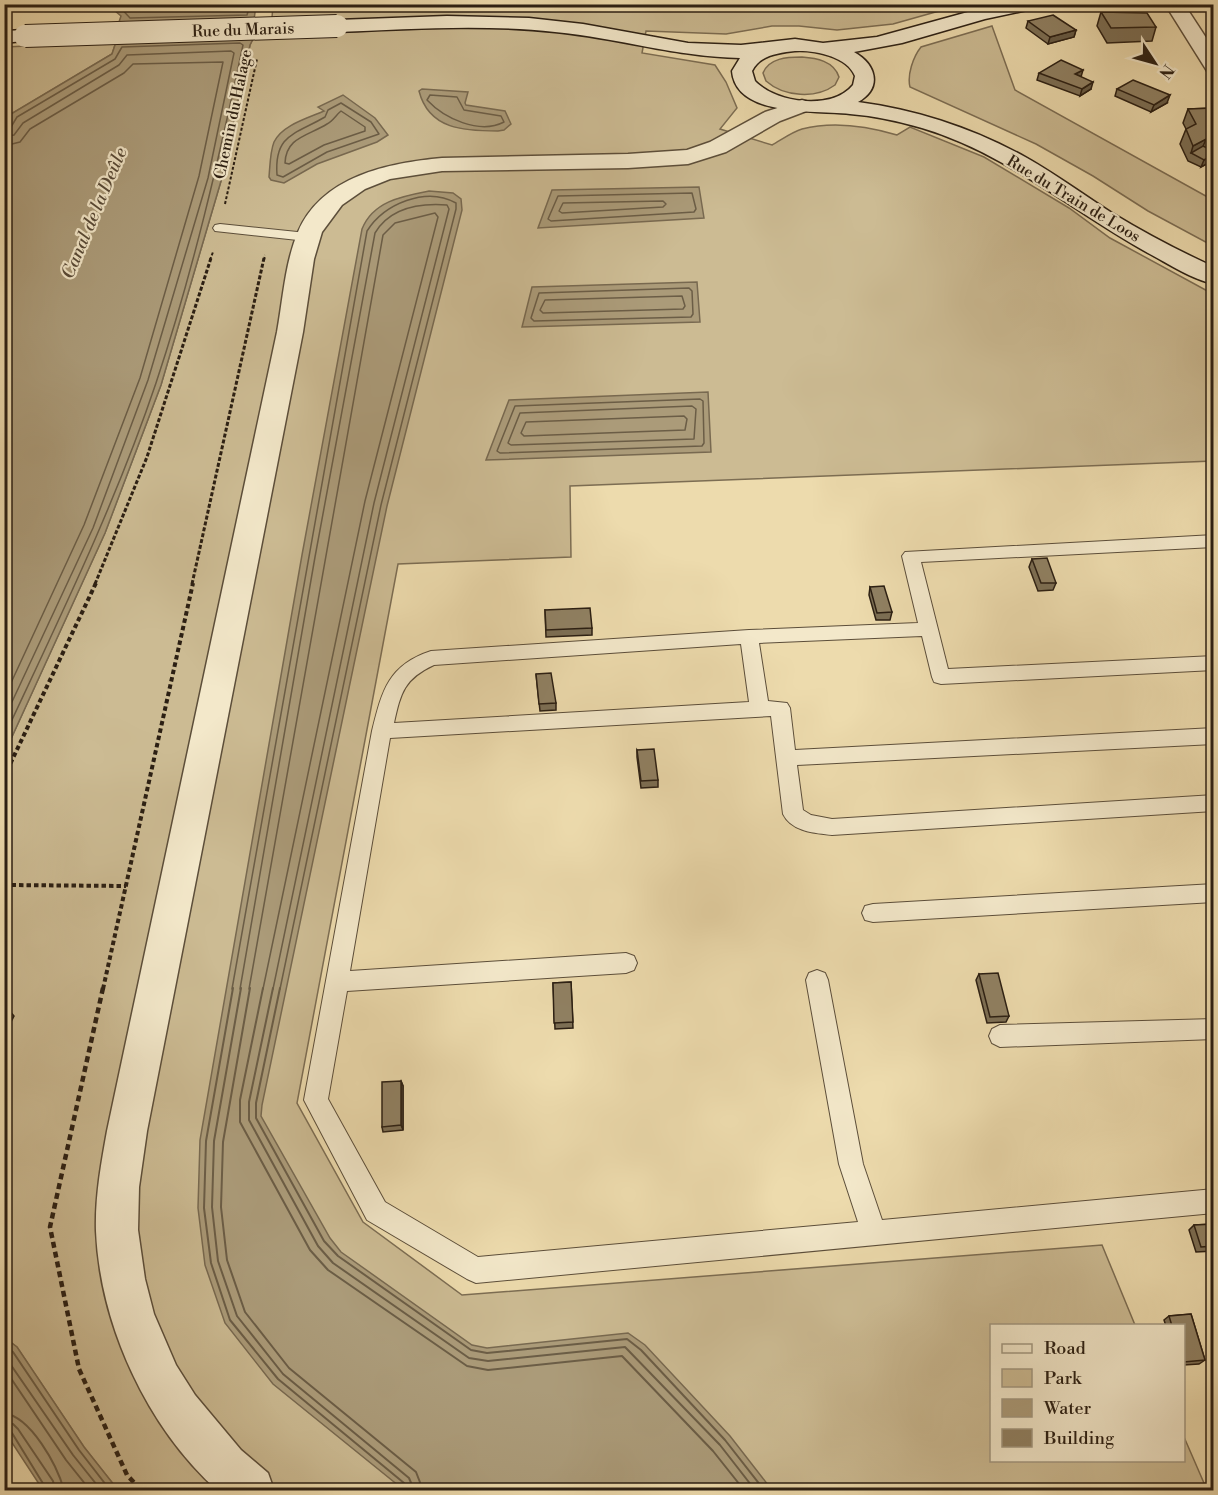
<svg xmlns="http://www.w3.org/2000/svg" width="1218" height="1495" font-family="'Libre Bodoni',serif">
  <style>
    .green { fill: #ccbb93; stroke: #7c6d53; stroke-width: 1.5 }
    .water { fill: #ab9b79; stroke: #786950; stroke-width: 1.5 }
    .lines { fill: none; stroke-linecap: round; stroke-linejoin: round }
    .shore-far1 { stroke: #6b5d46; stroke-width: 1.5 }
    .shore { stroke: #6b5d46; stroke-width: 2 }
    .lane-casing { stroke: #5c4e3a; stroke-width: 2 }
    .street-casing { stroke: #5c4e3a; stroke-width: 3 }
    .secondary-casing { stroke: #2b1f13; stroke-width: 3 }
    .path-far3 { stroke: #2b1f13; stroke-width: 2; stroke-dasharray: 3 2; stroke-linecap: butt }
    .path-far2 { stroke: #2b1f13; stroke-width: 3; stroke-dasharray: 4 2; stroke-linecap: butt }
    .path-far1 { stroke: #2b1f13; stroke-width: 4; stroke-dasharray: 4.5 3; stroke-linecap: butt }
    .path { stroke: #2b1f13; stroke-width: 4.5; stroke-dasharray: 6 4; stroke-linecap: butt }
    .lane { fill: #f3e8ca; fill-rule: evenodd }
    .street { fill: #f3e8ca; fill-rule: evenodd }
    .secondary { fill: #f3e8ca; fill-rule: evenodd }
    .secondary-bridge-casing { stroke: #2b1f13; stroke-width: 24; stroke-linecap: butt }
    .secondary-bridge { stroke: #f3e8ca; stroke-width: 22 }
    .wall { fill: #7c6f55; stroke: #2b1f13; stroke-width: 1.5 }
    .shaded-wall { fill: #655a45; stroke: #2b1f13; stroke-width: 1.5 }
    .building { fill: #908163; stroke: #2b1f13; stroke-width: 1.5 }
    .labels { text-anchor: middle; stroke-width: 4.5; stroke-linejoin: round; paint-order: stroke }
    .far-street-label { font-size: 16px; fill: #2b1f13; stroke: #f3e8ca }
    .far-water-label { font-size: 18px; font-style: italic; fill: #584a37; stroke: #f3e8ca }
  </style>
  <rect width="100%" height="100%" fill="#eddbad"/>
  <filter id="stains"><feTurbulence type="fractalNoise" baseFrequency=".00333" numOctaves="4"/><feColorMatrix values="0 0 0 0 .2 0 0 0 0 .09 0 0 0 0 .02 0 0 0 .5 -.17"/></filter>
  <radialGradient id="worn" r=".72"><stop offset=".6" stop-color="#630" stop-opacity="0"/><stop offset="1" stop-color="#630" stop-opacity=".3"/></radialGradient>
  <g class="green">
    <path d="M273,5h675l-9,6 -46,13 -56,6 -38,-4h-27l-46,8 -80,-3 -4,22 73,12 11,17 11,26 -17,21 52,16c9,-5 20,-13 30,-16 31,-8 65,-3 95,6l13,-8 74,30 85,51 41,30 103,56v167l-643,25 1,71 -173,7 -101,539 66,119 99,73 640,-50 33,80 -143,1v134h192v-23l23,53h-1089l-34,-43 -67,-100 -12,-9v-586l100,-219 56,-148 60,-204 29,-136 4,-8 18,-19z"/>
    <path d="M992,26l23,64 198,110v46l-65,-35 -55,-35 -57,-32 -126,-57c-3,-12 3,-30 11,-40z"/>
    <polygon points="116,42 112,54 11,114 5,129 5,47"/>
    <path d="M802,57c14,1 32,4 37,20l-4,8c-19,14 -51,12 -69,-4l-3,-8c6,-15 24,-16 39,-16z"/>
  </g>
  <g class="water">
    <polygon points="108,5 256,5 254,20 118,25 121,16"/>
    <polygon points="254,37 250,45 221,181 161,385 105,533 5,752 5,129 11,114 112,54 116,42"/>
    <path d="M422,89l46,3 -3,11 1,2 39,6 6,13 -7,6 -6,1c-33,0 -69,-1 -79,-40z"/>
    <path d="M343,95l32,23 13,17 -11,7 -60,22 -33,19 -13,-3 -2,-3c1,-11 1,-25 5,-35 8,-17 34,-24 50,-31l-6,-4z"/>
    <polygon points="699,187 704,218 538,228 552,190"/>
    <path d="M429,191l24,2 8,6 1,11 -75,296 -125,599 -1,11 69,122 11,14 131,93 15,3 141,-15 17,12 85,91 42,54h-368l-131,-106 -48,-61 -20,-58 -7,-57 2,-68 102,-585 60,-326c11,-28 41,-33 67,-38z"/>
    <polygon points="697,282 700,322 522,327 532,287"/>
    <polygon points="708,392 711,452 486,460 509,400"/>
    <polygon points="5,1338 17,1347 84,1447 118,1490 43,1490 5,1432"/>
  </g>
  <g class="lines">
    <g class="shore-far1">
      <polyline points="117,4 130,18 247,15 250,4"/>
      <polyline points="129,4 135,11 240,7 243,4"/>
      <path d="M430,95l27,2 7,13 37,6 3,6c-25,13 -60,-4 -77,-22z"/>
      <path d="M341,103l30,19 8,12 -52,18 -44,25 -6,-2c-3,-41 19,-41 48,-58l3,-7z"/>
      <path d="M341,111l24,16v4l-41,14 -35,19 -4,-1c1,-26 23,-27 42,-39 6,-3 9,-9 14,-13z"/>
      <path d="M4,129l7,-2 6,-10 98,-58 7,-12 118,-4 3,2c-24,114 -50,227 -87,338 -41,122 -98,238 -152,354"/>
      <polyline points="4,137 14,135 23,123 119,65 127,55 231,51 234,53 208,178 148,380 93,528 4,719"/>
      <polyline points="4,146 20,142 30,129 124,73 133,64 223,62 199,176 140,378 84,525 4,698"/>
      <polygon points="692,193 696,209 694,212 551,221 548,219 558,196"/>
      <polygon points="663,201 666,204 663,207 562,213 559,211 563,203"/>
      <polygon points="689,288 692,291 693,314 691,317 534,321 531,318 539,293"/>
      <polygon points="682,296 685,306 683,309 543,313 540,310 545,300"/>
      <polygon points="700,399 703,401 704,443 702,446 500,453 497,451 515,406"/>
      <polygon points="692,406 696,409 694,439 511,445 508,443 520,413"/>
      <polygon points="684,416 687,419 685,430 524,436 521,433 526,422"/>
      <path d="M232,989l135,-758c17,-27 59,-45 89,-28v6l-75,296 -101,484"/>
      <path d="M240,989l75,-432 60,-324c15,-25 45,-30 72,-28l2,4 -75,294 -101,486"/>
      <polyline points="249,989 383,235 395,223 435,213 438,217 365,501 263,989"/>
    </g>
    <g class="shore">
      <polyline points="233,988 206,1141 204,1208 211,1263 230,1320 278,1379 404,1483 406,1490"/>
      <polyline points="241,988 214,1141 212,1207 218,1261 237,1316 283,1374 409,1478 414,1490"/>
      <polyline points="250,988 223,1142 221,1207 227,1260 245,1312 289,1368 416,1472 423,1490"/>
      <polyline points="263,988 240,1100 240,1122 310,1250 328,1270 467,1366 488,1370 622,1356 713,1451 744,1490"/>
      <polyline points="273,988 249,1102 249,1120 318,1246 333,1263 469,1358 488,1361 625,1347 720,1445 755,1490"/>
      <polyline points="280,988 256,1103 256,1118 324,1241 338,1256 471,1350 487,1353 627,1339 641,1350 725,1440 764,1490"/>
      <polyline points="4,1346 13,1352 79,1450 110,1490"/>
      <polyline points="4,1355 73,1455 101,1490"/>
      <polyline points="4,1368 66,1460 90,1490"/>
      <path d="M4,1413c27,4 53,52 60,77"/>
      <polyline points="4,1423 13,1424 18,1429 53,1481 55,1490"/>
      <polyline points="4,1430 12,1433 47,1490"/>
    </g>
    <g class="lane-casing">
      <g id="lane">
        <polygon points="220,224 307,233 314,237 307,241 215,231 213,228 215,225"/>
        <path d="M1214,535v12l-293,15 27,107 266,-13v14l-273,14 -7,-2 -2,-5 -10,-41 -163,7 9,58 19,2 3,5 5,42 419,-22v16l-417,21 6,45 8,5 21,4 382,-24v16l-382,24c-17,-2 -40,-3 -49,-21l-12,-98 -381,22 -40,233 276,-18 8,3 3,7 -3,7 -8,3 -279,18 -19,108 57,103 93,55 380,-35 -19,-58 -33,-184 3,-7 8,-3 8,3 3,7 35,184 19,56 332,-31v24l-738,70 -9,-4 -100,-59 -63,-120 68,-369c10,-40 16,-66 59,-80l318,-21 169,-7 -16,-67 3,-4zM741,644l8,58 -355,21c7,-31 10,-44 40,-58z"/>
        <polygon points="1214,884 1214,902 873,922 865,920 862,913 865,906 873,904"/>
        <polygon points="1214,1019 1214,1039 1000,1047 992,1043 989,1036 992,1029 1000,1025"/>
      </g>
    </g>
    <g class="street-casing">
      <g id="street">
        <path d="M962,4h21l8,9 -3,4c-12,3 -19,-3 -26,-13z"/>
        <polygon points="1165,4 1184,4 1214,50 1214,73 1207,71"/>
        <path d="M802,100l7,2 4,4 -4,4 -29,11 -54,31 -38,12 -60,4 -186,3 -52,8 -25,10 -23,16 -20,27 -8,27 -11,73 -156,799 -8,56 -1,43 7,49 9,35 22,51 19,30 46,55 27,23 6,17h-57c-70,-63 -117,-165 -121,-259 -1,-34 5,-67 11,-100l170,-799c6,-33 8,-69 21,-100 24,-56 90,-69 144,-74l186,-4 59,-4 23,-8 55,-30z"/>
      </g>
    </g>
    <g class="secondary-casing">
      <g id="secondary">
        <path d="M997,4h42l-2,4 -52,11 -83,24 -48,9c22,12 29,36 4,50 60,8 117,27 169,56 30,17 57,37 85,55 33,20 67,38 102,54v17c-23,-5 -45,-20 -66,-31 -76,-42 -142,-100 -226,-125 -24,-7 -47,-12 -72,-14 -32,-4 -114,4 -118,-43l8,-13c-63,-1 -122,-20 -185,-26 -72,-8 -145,-3 -218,0l-7,-2 -3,-4 3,-4 7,-2 110,-4 82,2 54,6 105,19 53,2 54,-6 28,4 54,-6zM795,51c19,-1 52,5 60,25l-2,9c-21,26 -77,18 -98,-4l-3,-10c8,-16 26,-18 43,-20z"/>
        <polygon points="25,30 32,32 35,36 32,40 4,43 4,31"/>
      </g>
    </g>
    <g class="path-far3">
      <polyline points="225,204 257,59"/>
      <polyline points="210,260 213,252"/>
      <polyline points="264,260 265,255"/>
    </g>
    <g class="path-far2">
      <polyline points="95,584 147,457 211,258"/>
      <polyline points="192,584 264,258"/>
    </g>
    <g class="path-far1">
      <polyline points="4,777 96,583"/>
      <polyline points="4,885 126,886"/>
      <polyline points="103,989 193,583"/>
    </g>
    <polyline class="path" points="103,988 50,1227 79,1369 127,1475 141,1490"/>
    <use href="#lane" class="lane"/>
    <use href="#street" class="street"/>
    <use href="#secondary" class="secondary"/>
    <g class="secondary-bridge-casing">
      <polyline id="secondary-bridge" points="25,36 337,26"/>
    </g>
    <use href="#secondary-bridge" class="secondary-bridge"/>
  </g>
  <g class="wall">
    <polygon points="1205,4 1214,4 1214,21 1204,7"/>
    <polygon points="1101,12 1156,27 1152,41 1107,43 1097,26"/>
    <polygon points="1028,21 1076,30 1074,37 1048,44 1026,28"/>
    <polygon points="1039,73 1081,77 1091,89 1080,96 1037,80"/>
    <polygon points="1117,89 1167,103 1151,112 1115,96"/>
    <polygon points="1213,108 1214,160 1201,167 1188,161 1180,144 1186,129 1183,123 1188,109"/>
    <polygon points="1032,559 1056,583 1053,590 1038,591 1029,567"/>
    <polygon points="870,587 892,612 890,620 876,620 869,595"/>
    <polygon points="545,610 592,628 592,635 546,637"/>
    <polygon points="536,674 556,703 556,710 540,711"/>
    <polygon points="637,750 658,780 658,787 641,788 637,757"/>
    <polygon points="979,974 1009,1016 1006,1022 987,1023 976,980"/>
    <polygon points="571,982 573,1028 555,1029 553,983"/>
    <polygon points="401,1081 403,1086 403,1130 383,1132 382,1127"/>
    <polygon points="1214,1224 1214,1251 1196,1252 1189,1230 1194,1225"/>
    <polygon points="1191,1314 1205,1360 1199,1364 1184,1365 1184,1326 1166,1326 1164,1320 1169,1316"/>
  </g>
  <g class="shaded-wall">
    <polygon points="1076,30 1074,37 1048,44 1050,37"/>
    <polygon points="1083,70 1081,77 1075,74"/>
    <polygon points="1093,82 1091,89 1080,96 1082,89"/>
    <polygon points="1170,95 1167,103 1151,112 1154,105"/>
    <polygon points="1206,139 1200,154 1191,153 1193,146"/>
    <polygon points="1214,141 1214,153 1206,157 1212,142"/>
    <polygon points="1214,154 1214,160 1201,167 1204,160"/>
    <polygon points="9,1010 14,1016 4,1036 4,1020"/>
    <polygon points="401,1081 403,1086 403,1130 401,1125"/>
  </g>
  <g class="building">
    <polygon points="1209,4 1214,4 1214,10"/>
    <polygon points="1101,12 1147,13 1156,27 1111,28"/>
    <polygon points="1053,15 1076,30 1050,37 1028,21"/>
    <polygon points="1061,60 1083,70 1075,74 1093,82 1082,89 1039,73"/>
    <polygon points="1133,80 1170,95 1154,105 1117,89"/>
    <polygon points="1213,108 1214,141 1212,142 1206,139 1193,146 1186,129 1196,124 1188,109"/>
    <polygon points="1203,146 1209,149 1214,147 1214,154 1204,160 1191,153"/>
    <polygon points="1047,558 1056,583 1041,583 1032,559"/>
    <polygon points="884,586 892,612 877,613 870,587"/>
    <polygon points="590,608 592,628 546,630 545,610"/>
    <polygon points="551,673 556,703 539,704 536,674"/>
    <polygon points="654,749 658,780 641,781 637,750"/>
    <polygon points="998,973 1009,1016 990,1017 979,974"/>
    <polygon points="571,982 573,1022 554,1023 553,983"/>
    <polygon points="4,1009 9,1010 4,1020"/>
    <polygon points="401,1081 401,1125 382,1127 382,1082"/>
    <polygon points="1214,1224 1214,1246 1201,1247 1194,1225"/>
    <polygon points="1191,1314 1205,1360 1184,1362 1184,1326 1172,1326 1169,1316"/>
  </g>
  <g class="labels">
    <g class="far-street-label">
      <text transform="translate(243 29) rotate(-2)" y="6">Rue du Marais</text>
      <text transform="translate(232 114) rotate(-78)" y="6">Chemin du Halage</text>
      <text transform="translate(1074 198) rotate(31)" y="6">Rue du Train de Loos</text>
    </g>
    <g class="far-water-label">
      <text transform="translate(94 213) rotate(-67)" y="6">Canal de la Deûle</text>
    </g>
  </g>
  <rect width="1218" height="1495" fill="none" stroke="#eddbad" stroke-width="24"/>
  <rect x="6" y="6" width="1206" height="1483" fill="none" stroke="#2b1f13" stroke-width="3"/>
  <rect x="12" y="12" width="1194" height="1471" fill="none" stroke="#2b1f13" stroke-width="1.5"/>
  <rect x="990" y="1324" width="195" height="138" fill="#f3e8ca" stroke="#a39881" stroke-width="1.5"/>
  <rect x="1002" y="1344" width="30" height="9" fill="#f3e8ca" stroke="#a39881" stroke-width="1.5"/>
  <text x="1044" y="1354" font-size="18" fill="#2b1f13">Road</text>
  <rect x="1002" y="1369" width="30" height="18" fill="#ccbb93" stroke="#a39881" stroke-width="1.5"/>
  <text x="1044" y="1384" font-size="18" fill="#2b1f13">Park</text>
  <rect x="1002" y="1399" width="30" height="18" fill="#ab9b79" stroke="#a39881" stroke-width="1.5"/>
  <text x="1044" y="1414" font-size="18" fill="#2b1f13">Water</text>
  <rect x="1002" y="1429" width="30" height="18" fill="#908163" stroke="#a39881" stroke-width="1.5"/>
  <text x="1044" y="1444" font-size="18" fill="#2b1f13">Building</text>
  <g transform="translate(1155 63) rotate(126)" stroke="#f3e8ca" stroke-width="4.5" paint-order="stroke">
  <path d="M0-4.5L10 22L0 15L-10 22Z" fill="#2b1f13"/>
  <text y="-9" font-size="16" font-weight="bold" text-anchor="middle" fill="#2b1f13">N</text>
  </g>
  <rect width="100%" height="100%" filter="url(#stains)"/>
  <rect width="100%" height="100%" fill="url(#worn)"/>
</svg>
